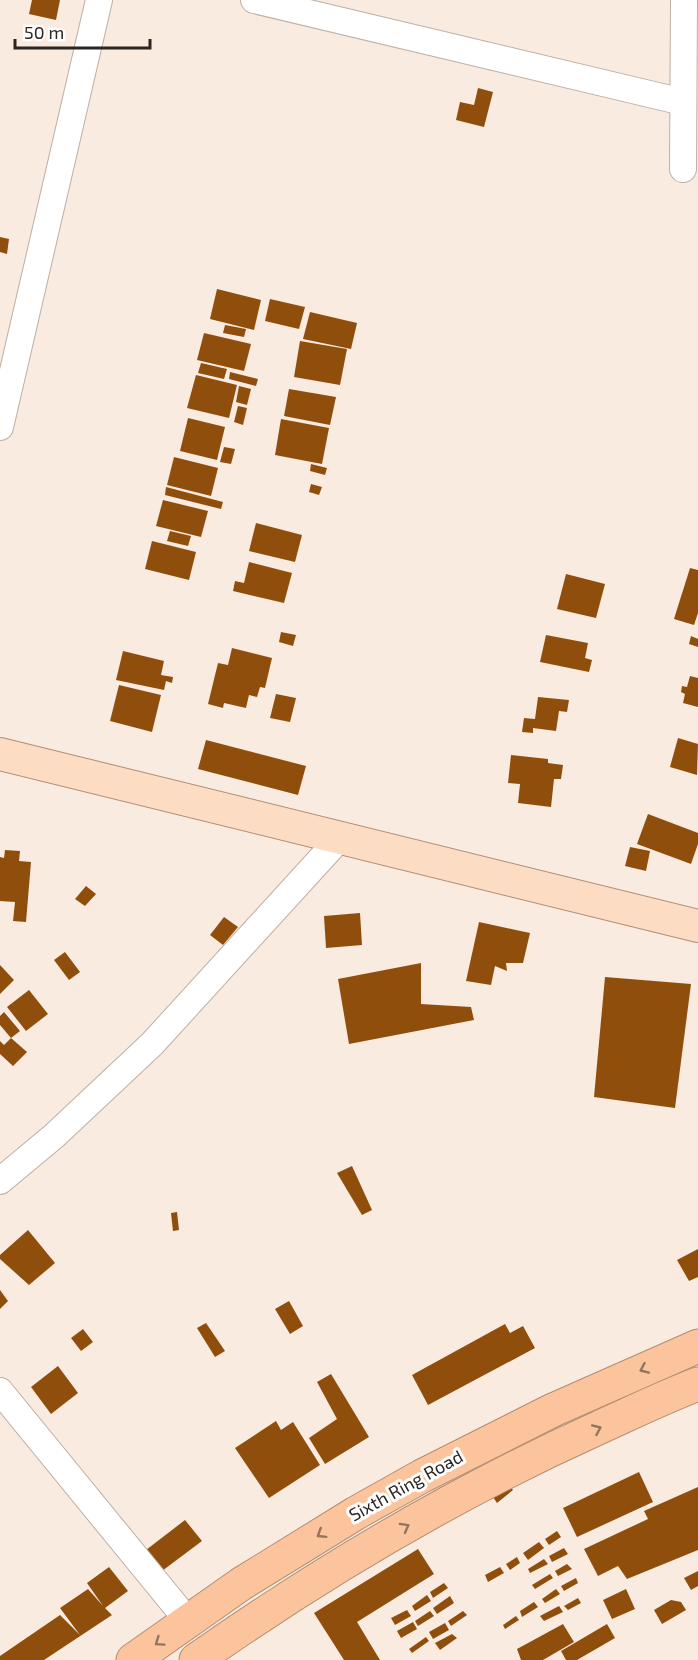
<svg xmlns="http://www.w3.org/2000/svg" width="698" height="1660" font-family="'Exo 2',sans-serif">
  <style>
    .building { fill: #904e0c }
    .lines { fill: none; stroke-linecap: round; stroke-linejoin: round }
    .minor-casing { stroke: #bdafa5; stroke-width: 28 }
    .major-casing { stroke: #b28d71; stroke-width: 34 }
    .highway-casing { stroke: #b28d71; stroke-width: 35 }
    .minor { stroke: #fff; stroke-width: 26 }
    .major { stroke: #fddcc4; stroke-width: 32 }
    .highway { stroke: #fbc49c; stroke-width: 33 }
    .oneway { stroke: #93755f }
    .labels { text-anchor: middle; stroke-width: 6; stroke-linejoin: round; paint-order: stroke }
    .street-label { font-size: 18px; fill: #2b2622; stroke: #fff }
  </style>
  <rect width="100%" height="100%" fill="#faebe1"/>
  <g class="building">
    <polygon points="32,0 60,0 56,20 29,14"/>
    <polygon points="478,88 493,92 484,127 456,120 460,102 474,105"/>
    <polygon points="0,237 9,239 7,254 0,252"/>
    <polygon points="217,289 261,300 254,330 210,319"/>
    <polygon points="270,299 305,307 299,329 265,321"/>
    <polygon points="310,312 357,323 351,349 303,339"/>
    <polygon points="225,325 246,329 244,337 223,333"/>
    <polygon points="204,333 251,344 244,371 197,360"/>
    <polygon points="300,341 347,349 340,385 294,377"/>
    <polygon points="201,363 227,369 224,379 198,373"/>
    <polygon points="230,372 258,379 256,386 229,379"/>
    <polygon points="196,375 237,385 229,418 187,408"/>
    <polygon points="239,386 251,389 247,405 236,402"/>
    <polygon points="289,389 336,397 330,425 284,416"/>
    <polygon points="238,406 247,408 243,425 234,422"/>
    <polygon points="188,418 225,427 217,460 180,451"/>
    <polygon points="281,419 329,428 322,464 275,455"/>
    <polygon points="224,447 235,449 231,464 220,462"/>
    <polygon points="174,457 218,468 211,496 167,485"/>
    <polygon points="311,464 327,468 325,475 310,471"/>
    <polygon points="311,484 322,487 319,495 309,492"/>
    <polygon points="166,487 223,502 221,509 165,495"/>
    <polygon points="163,500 208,511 201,537 156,526"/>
    <polygon points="256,523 302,535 295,562 249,551"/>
    <polygon points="170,531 191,536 188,546 167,541"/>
    <polygon points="152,541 196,552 189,580 145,569"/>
    <polygon points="249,562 292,573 284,603 233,591 235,581 244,583"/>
    <polygon points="690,568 698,570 698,613 694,625 674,619"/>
    <polygon points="566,574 605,584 596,618 557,609"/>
    <polygon points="281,632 296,635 293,646 279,642"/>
    <polygon points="546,635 588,643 585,658 592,660 589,672 540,662"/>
    <polygon points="691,636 698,639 698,647 689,644"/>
    <polygon points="232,648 272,658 265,688 260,687 257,697 249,695 246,708 224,703 223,708 208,704 218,663 228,665"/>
    <polygon points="123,651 164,661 161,675 173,677 172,683 166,681 164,690 116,680"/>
    <polygon points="690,676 698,678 698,707 683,703 685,694 681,692 682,686 687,687"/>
    <polygon points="119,685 161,695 152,732 110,721"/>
    <polygon points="276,694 296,698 290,722 270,718"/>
    <polygon points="538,697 569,700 567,712 559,711 556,731 533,728 533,733 522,732 524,718 535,719"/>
    <polygon points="678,738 698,744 697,775 670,767"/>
    <polygon points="206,740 306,766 298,795 198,769"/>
    <polygon points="511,755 548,759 548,763 563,765 561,779 554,779 551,807 518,803 520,784 508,783"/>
    <polygon points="648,814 698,833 698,844 691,864 637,844"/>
    <polygon points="630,847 650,851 646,871 625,866"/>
    <polygon points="5,850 20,851 19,861 31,862 26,922 13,921 15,902 0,901 0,857 4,858"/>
    <polygon points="86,886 96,894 85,906 75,899"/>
    <polygon points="360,913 362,945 326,948 324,916"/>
    <polygon points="224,917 238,927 223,945 210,935"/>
    <polygon points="479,922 530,933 523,963 506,963 507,971 495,966 491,985 466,981"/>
    <polygon points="65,952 80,972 69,980 54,960"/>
    <polygon points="421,963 421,1004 471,1007 474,1020 349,1044 338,979"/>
    <polygon points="0,965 14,980 0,994"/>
    <polygon points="605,977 691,984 675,1108 594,1097"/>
    <polygon points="29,990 48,1014 26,1031 7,1007"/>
    <polygon points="4,1012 20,1031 11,1038 0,1025 0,1016"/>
    <polygon points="11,1038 27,1052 13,1066 0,1054 0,1041 4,1045"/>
    <polygon points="352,1166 372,1210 362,1215 337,1173"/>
    <polygon points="177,1212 179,1230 173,1231 171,1213"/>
    <polygon points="28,1230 55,1263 29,1285 0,1259 0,1255"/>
    <polygon points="698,1249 698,1277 689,1281 677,1260"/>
    <polygon points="0,1290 8,1301 0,1309"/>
    <polygon points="289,1301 303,1326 290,1334 275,1309"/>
    <polygon points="206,1323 225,1351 215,1357 197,1328"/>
    <polygon points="505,1324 510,1333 523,1326 535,1348 428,1405 412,1375"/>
    <polygon points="83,1329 93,1342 81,1351 71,1338"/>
    <polygon points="58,1366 78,1393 51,1414 31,1387"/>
    <polygon points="331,1374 369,1437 325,1464 309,1438 337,1419 317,1382"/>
    <polygon points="276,1421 281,1430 293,1422 320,1465 269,1498 235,1448"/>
    <polygon points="639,1472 653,1502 577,1537 563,1508"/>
    <polygon points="509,1485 513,1490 497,1503 493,1497"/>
    <polygon points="698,1487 698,1550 627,1579 618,1566 598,1576 584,1549 648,1519 644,1511"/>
    <polygon points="185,1520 202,1541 162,1571 146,1550"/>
    <polygon points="557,1531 561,1537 549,1545 545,1539"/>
    <polygon points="539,1542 544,1548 528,1560 523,1553"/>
    <polygon points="564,1548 568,1554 552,1562 549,1556"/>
    <polygon points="418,1549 434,1574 357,1622 380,1660 344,1660 314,1613"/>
    <polygon points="517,1557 520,1563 510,1570 506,1564"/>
    <polygon points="544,1559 548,1564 530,1573 528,1569"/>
    <polygon points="567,1564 572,1569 558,1576 555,1571"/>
    <polygon points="109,1567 128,1591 105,1608 112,1615 44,1660 0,1660 0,1656 60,1615 80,1635 60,1608 88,1589 103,1606 87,1583"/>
    <polygon points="500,1567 504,1573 488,1582 485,1575"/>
    <polygon points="698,1571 698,1586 691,1590 684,1578"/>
    <polygon points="550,1574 553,1578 535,1589 532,1585"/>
    <polygon points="576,1578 578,1583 564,1591 561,1586"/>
    <polygon points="444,1583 448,1588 433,1598 430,1592"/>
    <polygon points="556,1589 560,1594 545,1603 542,1599"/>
    <polygon points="626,1589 635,1609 612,1619 603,1600"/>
    <polygon points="427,1595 431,1601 415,1611 412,1606"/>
    <polygon points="450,1596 454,1603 437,1614 433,1608"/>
    <polygon points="578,1598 581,1603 568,1610 564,1606"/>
    <polygon points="671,1600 681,1602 686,1610 662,1624 654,1610"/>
    <polygon points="534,1602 538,1607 522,1617 520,1611"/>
    <polygon points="559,1606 563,1612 544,1621 540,1616"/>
    <polygon points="407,1610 411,1616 395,1625 391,1618"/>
    <polygon points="430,1611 434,1616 418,1626 415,1621"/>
    <polygon points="463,1611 467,1615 451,1626 448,1621"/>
    <polygon points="516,1616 519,1620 505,1629 503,1625"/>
    <polygon points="413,1622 417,1629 401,1638 397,1631"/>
    <polygon points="445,1623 449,1630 433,1639 429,1632"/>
    <polygon points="563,1624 574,1642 543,1660 521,1660 517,1649"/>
    <polygon points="607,1624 615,1638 577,1660 566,1660 561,1651"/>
    <polygon points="452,1634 457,1638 440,1650 435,1643"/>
    <polygon points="426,1637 429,1641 412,1653 409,1649"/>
  </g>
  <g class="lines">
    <g class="minor-casing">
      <g id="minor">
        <polyline points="254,0 683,102"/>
        <polyline points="683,169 684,0"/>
        <polyline points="0,427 99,0"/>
        <polyline points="0,1181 54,1136 152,1044 340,838"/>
        <polyline points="0,1391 188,1621"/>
      </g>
    </g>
    <g class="major-casing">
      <polyline id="major" points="0,754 698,926"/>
    </g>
    <g class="highway-casing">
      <g id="highway">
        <polyline points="133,1660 241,1584 356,1513 422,1476 553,1410 698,1346"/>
        <path d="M196,1660c127,-89 260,-168 402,-232 33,-15 66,-31 100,-44"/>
      </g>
    </g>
    <use href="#minor" class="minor"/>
    <use href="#major" class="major"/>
    <use href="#highway" class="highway"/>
  </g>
  <defs><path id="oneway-chevron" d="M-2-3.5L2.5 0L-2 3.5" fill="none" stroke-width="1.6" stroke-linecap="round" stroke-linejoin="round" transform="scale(1.5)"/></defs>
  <g class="oneway">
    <use href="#oneway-chevron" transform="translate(644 1369) rotate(156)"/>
    <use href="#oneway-chevron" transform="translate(597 1429) rotate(-24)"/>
    <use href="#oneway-chevron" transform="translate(405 1527) rotate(-29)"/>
    <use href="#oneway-chevron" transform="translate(321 1534) rotate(148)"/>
    <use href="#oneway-chevron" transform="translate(159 1642) rotate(145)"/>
  </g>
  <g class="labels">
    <g class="street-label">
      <text transform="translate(406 1486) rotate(-29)" y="6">Sixth Ring Road</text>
    </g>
  </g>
  <path d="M15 39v9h135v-9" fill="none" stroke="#2b2622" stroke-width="3"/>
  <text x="24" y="39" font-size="18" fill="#2b2622" stroke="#ffffff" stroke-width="4.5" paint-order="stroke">50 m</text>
</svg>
